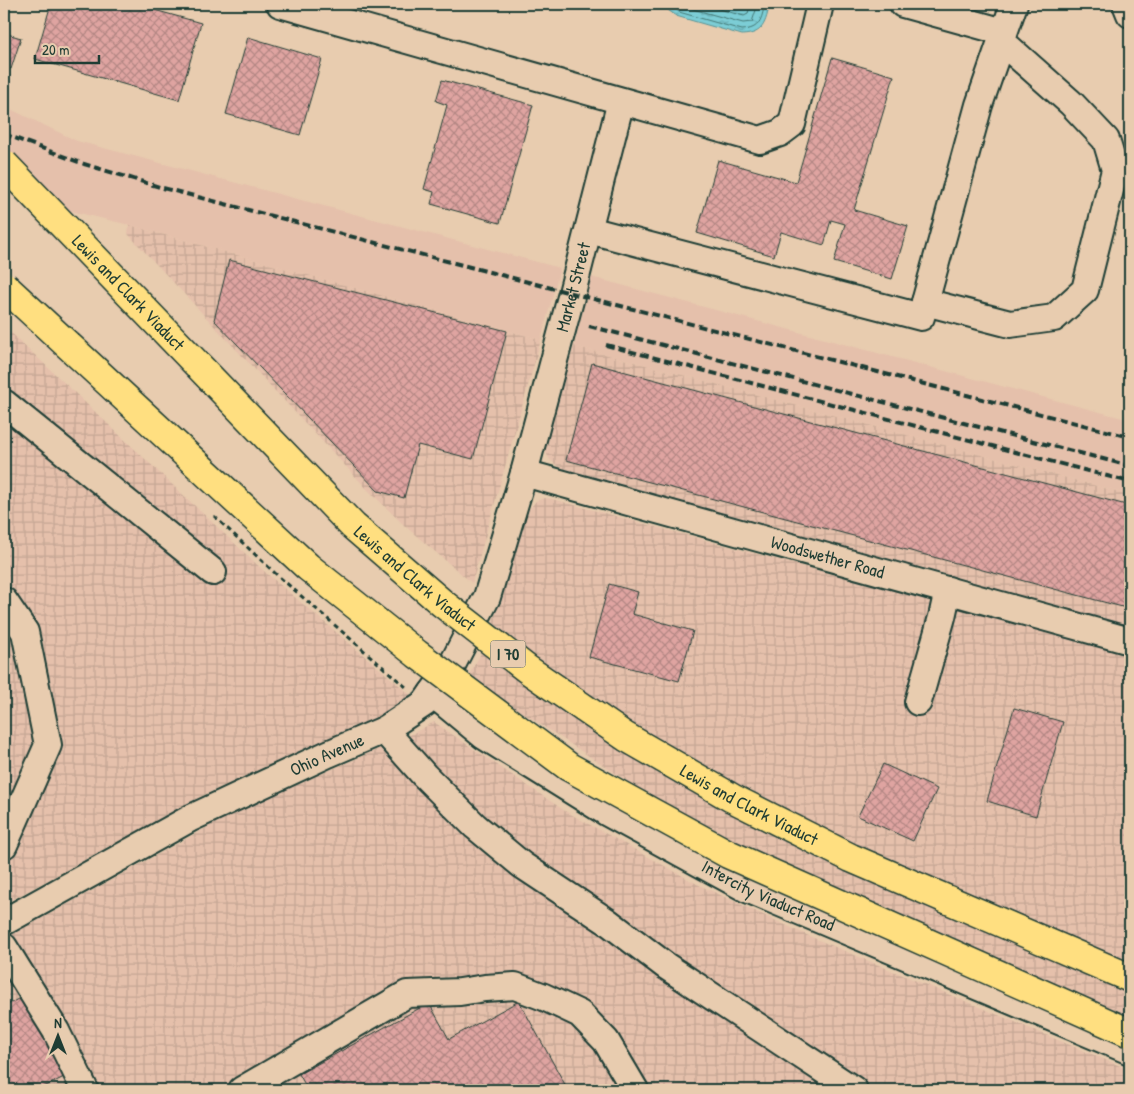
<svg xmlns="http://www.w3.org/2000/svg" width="1134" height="1094" font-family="'Patrick Hand',sans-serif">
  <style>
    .built { fill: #e5c0ab }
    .industrial { fill: url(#industrial-grid) }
    .water { fill: url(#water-ripples); stroke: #579395 }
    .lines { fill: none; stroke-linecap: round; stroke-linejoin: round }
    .shore { stroke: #447774; stroke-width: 1 }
    .building { fill: url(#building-cross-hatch); stroke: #1f3d34 }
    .minor-casing { stroke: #1f3d34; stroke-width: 30 }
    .path { stroke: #1f3d34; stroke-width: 3; stroke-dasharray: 5 4; stroke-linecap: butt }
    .minor { stroke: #e8ccaf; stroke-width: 26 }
    .rail { stroke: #1f3d34; stroke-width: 4; stroke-dasharray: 8 4; stroke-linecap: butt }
    .highway-bridge-casing { stroke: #1f3d34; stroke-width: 31; stroke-linecap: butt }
    .highway-bridge { stroke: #ffdf80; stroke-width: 28 }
    .labels { text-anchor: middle; stroke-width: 4; stroke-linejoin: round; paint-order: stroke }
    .shield { fill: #e8ccaf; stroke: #5b6859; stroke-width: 1 }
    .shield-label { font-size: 16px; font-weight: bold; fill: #1f3d34 }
    .street-label { font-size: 18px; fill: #1f3d34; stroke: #e8ccaf }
  </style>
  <defs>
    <pattern id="industrial-grid" width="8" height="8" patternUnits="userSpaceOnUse" patternTransform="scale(1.25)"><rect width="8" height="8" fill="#e5c0ab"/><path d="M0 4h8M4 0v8" fill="none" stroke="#c4a694"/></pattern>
    <pattern id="water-ripples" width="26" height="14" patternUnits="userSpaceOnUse" patternTransform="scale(1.25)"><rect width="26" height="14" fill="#7ccdd5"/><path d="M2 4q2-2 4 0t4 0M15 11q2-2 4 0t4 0" fill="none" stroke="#65a8ae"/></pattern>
    <pattern id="building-cross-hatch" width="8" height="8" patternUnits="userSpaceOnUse" patternTransform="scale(1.25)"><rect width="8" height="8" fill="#dfa4a1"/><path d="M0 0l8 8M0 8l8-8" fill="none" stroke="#b48784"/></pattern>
  </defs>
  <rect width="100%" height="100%" fill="#e8ccaf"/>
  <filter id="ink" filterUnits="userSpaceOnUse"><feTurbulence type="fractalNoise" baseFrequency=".02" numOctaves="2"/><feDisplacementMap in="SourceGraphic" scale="10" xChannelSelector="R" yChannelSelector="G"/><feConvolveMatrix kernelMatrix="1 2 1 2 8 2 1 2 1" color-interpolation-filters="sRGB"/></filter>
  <g filter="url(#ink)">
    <g class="built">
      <polygon points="4,106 77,141 560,268 541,340 129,225 67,210 4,187"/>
      <polygon points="591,277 1130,420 1130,495 574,346"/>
    </g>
    <g class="industrial">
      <polygon points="129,225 541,340 472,583 406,527 368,490 128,234"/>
      <polygon points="4,326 265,572 412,696 385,715 204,795 4,904"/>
      <polygon points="574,346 1130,495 1130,627 560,468 550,460 545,451 545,440"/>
      <polygon points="544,498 552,499 1130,654 1130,1023 696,826 468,677 480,655 508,580 527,512 536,501"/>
      <polygon points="434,722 565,811 699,885 809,936 1130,1070 1130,1090 4,1090 4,939 237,811 408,736"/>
    </g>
    <path class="water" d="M665,4h105c-5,19 -6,30 -28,31l-66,-19 -8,-6z"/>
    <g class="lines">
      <g class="shore">
        <path d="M670,4l9,8 63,18c19,-1 19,-11 23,-26"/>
        <polyline points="679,4 682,6 743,23 752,22 758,4"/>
        <polyline points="701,4 744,16 748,14 750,4"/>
      </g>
    </g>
    <g class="building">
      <polygon points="51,4 133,4 201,23 179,100 35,59"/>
      <polygon points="4,33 21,38 11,69 4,66"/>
      <polygon points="248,37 322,59 300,135 226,114"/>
      <polygon points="832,58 894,76 854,210 908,226 892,279 834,262 845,224 831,220 824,245 781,232 774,256 697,233 718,160 796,182"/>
      <polygon points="442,80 533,105 500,223 431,204 434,192 424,189 447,105 436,101"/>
      <polygon points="229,260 507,331 473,459 418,445 404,498 378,491 214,320"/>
      <polygon points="592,363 1130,506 1130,609 566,460"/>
      <polygon points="609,584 638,592 632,614 693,631 679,681 589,657"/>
      <polygon points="4,682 10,694 4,698"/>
      <polygon points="1014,708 1063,722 1036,816 987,801"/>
      <polygon points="883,764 937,789 913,841 858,816"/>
      <polygon points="23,996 66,1076 38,1090 4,1090 4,1007"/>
      <polygon points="519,1001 568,1090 308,1090 299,1074 429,1003 449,1039"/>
    </g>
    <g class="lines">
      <g class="minor-casing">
        <g id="minor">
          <polyline points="280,4 760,140 780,133 792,124 820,4"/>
          <polyline points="903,4 1004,32"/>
          <polyline points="1126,4 1130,14"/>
          <polyline points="589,230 921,317 979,105 1014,4"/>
          <polyline points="925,302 1010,324 1054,318 1085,290 1115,170 1106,140 1071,103 1001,41"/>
          <polyline points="4,403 213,572"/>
          <path id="s1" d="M524,473l606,168"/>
          <polyline points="4,601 25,632 48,745 4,845"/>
          <path id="s2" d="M432,693l52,43 122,76 141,77 383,162"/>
          <polyline points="918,702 942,617 948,590"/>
          <polyline points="384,730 424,775 475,826 522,865 608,922 666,966 854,1090"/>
          <path id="s3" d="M4,922l187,-104 137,-64 56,-24 41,-27 27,-38 35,-68 37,-124 48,-180 49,-192"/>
          <polyline points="4,947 56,1031 85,1090"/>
          <polyline points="242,1090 407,994 460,992 485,988 515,986 544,997 580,1014 606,1041 635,1090"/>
        </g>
      </g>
      <polyline class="path" points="214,516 276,574 407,688"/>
      <use href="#minor" class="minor"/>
      <g class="rail">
        <polyline points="4,134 84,164 163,188 1130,437"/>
        <polyline points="589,326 1130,466"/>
        <polyline points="606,345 1130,482"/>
      </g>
      <g class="highway-bridge-casing">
        <g id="highway-bridge">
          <path id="s4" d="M4,164l349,362 89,77 85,66 99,68 106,61 119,60 279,120"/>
          <polyline points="4,286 308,567 417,654 569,767 728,854 1130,1033"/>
        </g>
      </g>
      <use href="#highway-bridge" class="highway-bridge"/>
    </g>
  </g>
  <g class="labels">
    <rect class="shield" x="490.5" y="640.5" width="35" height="27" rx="4"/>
    <g class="shield-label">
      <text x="508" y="660">I 70</text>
    </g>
    <g class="street-label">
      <text dy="6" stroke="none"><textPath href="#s3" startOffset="920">Market Street</textPath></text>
      <text dy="6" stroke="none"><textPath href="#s4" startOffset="179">Lewis and Clark Viaduct</textPath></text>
      <text dy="6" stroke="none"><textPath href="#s1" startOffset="315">Woodswether Road</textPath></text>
      <text dy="6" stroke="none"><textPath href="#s4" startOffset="584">Lewis and Clark Viaduct</textPath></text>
      <text dy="6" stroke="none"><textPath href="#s3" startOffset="364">Ohio Avenue</textPath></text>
      <text dy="6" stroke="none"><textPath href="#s4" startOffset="989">Lewis and Clark Viaduct</textPath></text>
      <text dy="6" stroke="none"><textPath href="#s2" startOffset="394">Intercity Viaduct Road</textPath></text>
    </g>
  </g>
  <rect width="1134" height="1094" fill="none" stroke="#e8ccaf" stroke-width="20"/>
  <rect x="10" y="10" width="1114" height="1074" fill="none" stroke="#1f3d34" stroke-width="2" filter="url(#ink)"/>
  <g transform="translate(58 1036)" stroke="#e8ccaf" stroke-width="4" paint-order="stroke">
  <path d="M0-4L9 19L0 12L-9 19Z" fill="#1f3d34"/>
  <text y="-8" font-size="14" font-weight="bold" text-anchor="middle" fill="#1f3d34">N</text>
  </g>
  <path d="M35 55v8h64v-8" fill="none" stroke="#1f3d34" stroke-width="2.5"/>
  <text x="42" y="55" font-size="15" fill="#1f3d34" stroke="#e8ccaf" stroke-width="4" paint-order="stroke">20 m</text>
</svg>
